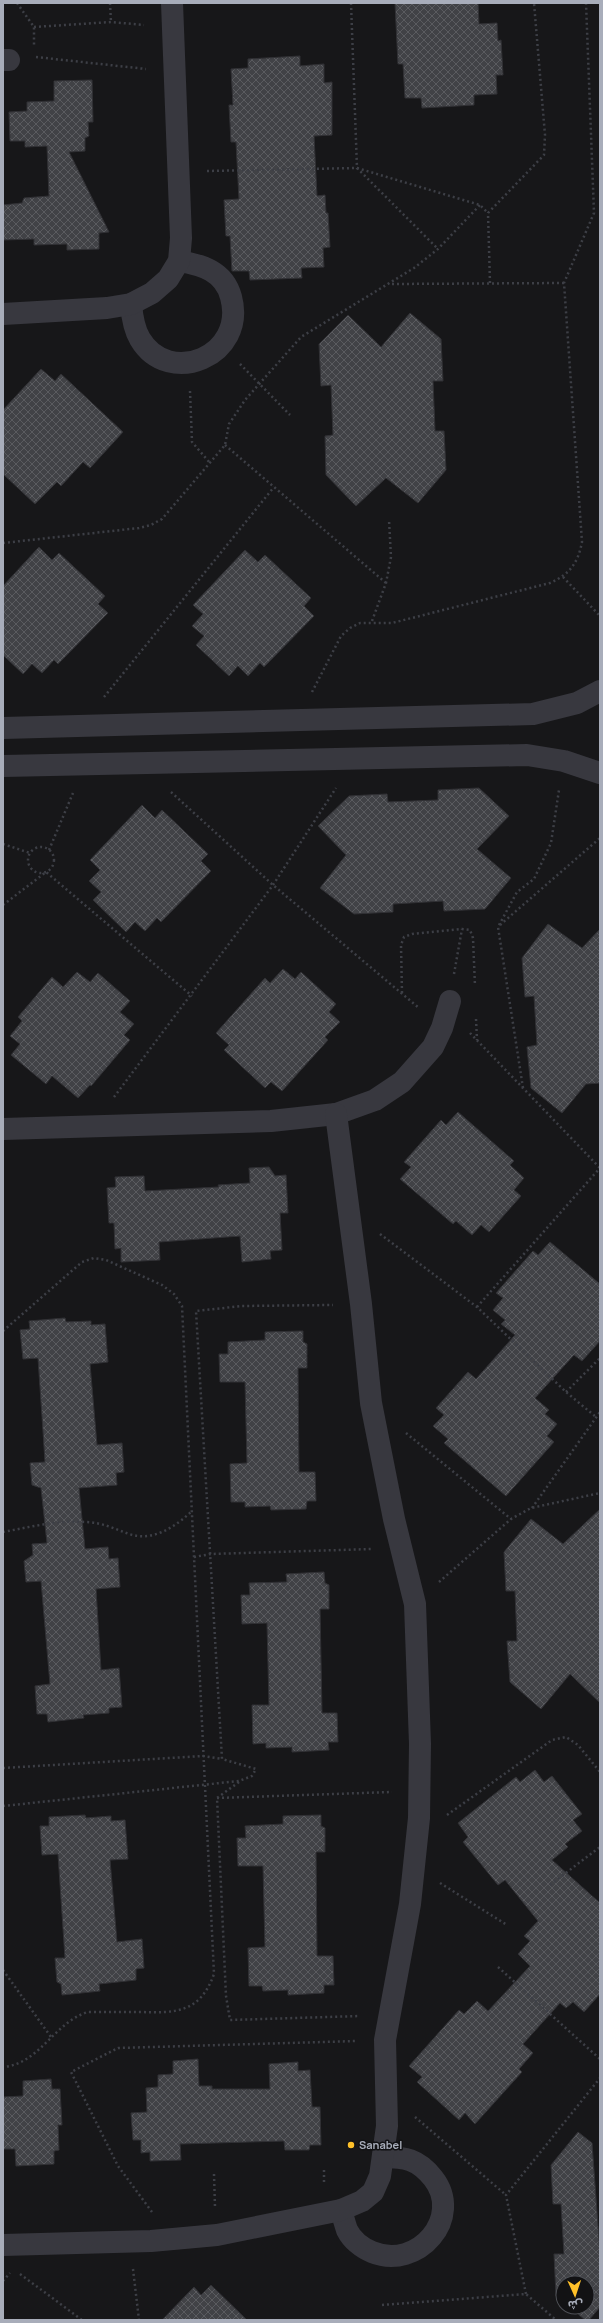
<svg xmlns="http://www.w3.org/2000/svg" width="603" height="2323" font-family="Manrope,'Noto Sans Arabic',sans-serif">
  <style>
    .building { fill: url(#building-cross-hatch); stroke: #313135 }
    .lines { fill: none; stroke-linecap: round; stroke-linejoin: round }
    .path { stroke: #3d3f46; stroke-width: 2.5; stroke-dasharray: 2 3; stroke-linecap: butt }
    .minor { stroke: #38383f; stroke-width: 22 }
    .poi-dot { fill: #ffc029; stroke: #121214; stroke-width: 1.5 }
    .labels { text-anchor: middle; stroke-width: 3; stroke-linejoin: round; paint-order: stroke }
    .poi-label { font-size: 11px; font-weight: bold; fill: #a8adba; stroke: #121214; text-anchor: start }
  </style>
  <defs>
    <pattern id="building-cross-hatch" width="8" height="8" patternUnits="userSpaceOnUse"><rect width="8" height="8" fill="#414246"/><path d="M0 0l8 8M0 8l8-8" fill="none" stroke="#5a5b5f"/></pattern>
  </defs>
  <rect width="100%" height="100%" fill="#171719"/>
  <g class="building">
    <polygon points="395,3 478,3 479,24 497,23 498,41 501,40 503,75 496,75 497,94 474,95 474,105 422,108 421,98 405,98 403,64 398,64"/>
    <polygon points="300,56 300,66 324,64 324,83 332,82 332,135 314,136 317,196 325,195 326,213 328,213 330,247 323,248 324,267 301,268 302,278 250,280 249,271 232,271 230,236 226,236 224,200 239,199 236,142 231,142 229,105 233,105 231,69 248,68 248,59"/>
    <polygon points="92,80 93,122 88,122 89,136 85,138 85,151 69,152 109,232 99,233 99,249 67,250 67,244 34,245 34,239 3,240 3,205 22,203 24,198 49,196 47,146 25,147 25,141 10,141 9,112 27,111 27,102 54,101 54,81"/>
    <polygon points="410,313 441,339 443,381 433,381 435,431 444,431 446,470 418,503 386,478 356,506 326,475 325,436 333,435 331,385 321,386 319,344 348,315 381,347"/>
    <polygon points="41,369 55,381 61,374 123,432 90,468 83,462 61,486 57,482 35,504 3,474 3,410"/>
    <polygon points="39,547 52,560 59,553 105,596 98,604 108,613 58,664 54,660 42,673 32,664 23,674 3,655 3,586"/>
    <polygon points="245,550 258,562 265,555 311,598 304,606 314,616 264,667 260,663 248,676 238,666 229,676 196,645 204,636 192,626 203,614 193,605"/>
    <polygon points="479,788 509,816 477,849 511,878 485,909 444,911 443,901 393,904 393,912 354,914 320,888 346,855 318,826 349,796 387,794 388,802 438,800 438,790"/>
    <polygon points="142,805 155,818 162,810 208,854 201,861 211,871 161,922 157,918 145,931 135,922 126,932 93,900 101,892 89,881 100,870 90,860"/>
    <polygon points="548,924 582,948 600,929 600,1083 586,1084 562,1113 531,1088 527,1047 537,1045 534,996 525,997 522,958"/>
    <polygon points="283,969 295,979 301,972 336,1004 329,1012 340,1022 325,1037 328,1040 282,1091 271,1082 265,1088 224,1050 229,1045 216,1033 265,978 270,983"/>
    <polygon points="77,972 90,982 98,973 130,1001 120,1012 134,1024 124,1035 130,1040 91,1086 90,1085 78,1098 52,1076 46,1084 11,1055 20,1044 10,1036 22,1021 18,1017 52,977 63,987"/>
    <polygon points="458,1112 514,1161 510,1165 524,1178 514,1190 521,1196 489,1232 481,1225 472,1235 456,1221 453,1224 400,1179 411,1167 404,1162 441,1120 446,1125"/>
    <polygon points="269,1167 275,1176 286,1175 288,1213 280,1213 282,1250 270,1251 271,1259 242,1262 240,1236 159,1242 160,1260 121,1262 121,1248 115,1249 114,1223 109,1223 107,1188 116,1187 115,1177 144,1176 145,1191 219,1187 218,1185 250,1183 249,1168"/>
    <polygon points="550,1242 600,1284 600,1341 582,1361 574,1355 535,1398 549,1410 545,1414 557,1424 547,1436 554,1442 506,1496 444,1443 448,1439 433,1426 444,1415 436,1408 468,1372 476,1379 515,1335 501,1324 505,1320 493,1310 503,1298 496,1293 533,1251 538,1255"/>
    <polygon points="65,1318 66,1322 91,1321 91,1325 105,1324 108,1362 90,1364 97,1445 122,1443 124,1472 116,1473 117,1485 79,1488 85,1549 108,1547 109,1559 118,1558 120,1587 96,1589 101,1670 119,1668 122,1707 109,1708 109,1713 83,1715 84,1718 48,1722 47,1714 37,1714 35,1686 50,1684 41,1581 26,1582 24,1561 33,1555 32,1544 47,1543 41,1488 32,1485 30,1463 45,1462 43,1431 38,1358 23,1359 20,1330 30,1329 29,1321"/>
    <polygon points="303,1331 303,1342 307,1344 307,1368 298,1368 299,1472 315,1472 316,1501 307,1501 306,1509 271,1510 270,1506 245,1507 245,1502 231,1502 230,1464 247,1463 245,1382 220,1382 219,1354 228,1354 228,1342 265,1340 265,1332"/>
    <polygon points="600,1509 600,1703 570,1674 541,1709 510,1682 507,1641 517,1641 515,1591 506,1591 504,1552 531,1519 563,1544"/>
    <polygon points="324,1572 325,1583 329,1585 329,1609 320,1609 322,1713 337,1713 338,1742 328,1742 329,1750 292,1752 292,1747 266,1748 266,1743 253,1744 252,1705 269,1705 267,1623 242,1624 241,1595 250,1595 249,1583 287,1582 286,1574"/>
    <polygon points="535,1770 544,1782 552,1776 582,1814 573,1820 582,1831 565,1844 568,1847 552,1860 600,1903 600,1994 584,2012 573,2002 566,2008 560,2003 523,2044 533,2053 519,2069 522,2072 475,2124 465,2113 459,2120 417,2082 422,2077 409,2066 459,2010 464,2014 477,2001 488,2011 530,1966 518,1954 530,1941 524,1936 538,1921 505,1880 498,1885 463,1842 468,1837 458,1823 516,1777 520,1782"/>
    <polygon points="85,1815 86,1818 111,1816 111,1821 125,1820 128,1859 110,1860 117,1942 142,1939 144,1968 136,1969 136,1980 99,1984 100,1991 62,1995 61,1984 57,1982 55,1958 65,1958 58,1854 42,1855 40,1826 49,1826 49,1817"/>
    <polygon points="321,1815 321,1826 325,1828 325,1852 316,1852 317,1956 333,1956 334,1985 324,1985 324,1993 288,1995 288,1990 263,1991 262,1986 249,1986 248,1948 265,1947 263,1866 238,1866 237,1838 246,1838 245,1826 283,1824 283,1816"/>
    <polygon points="198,2059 199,2086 212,2086 212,2089 270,2089 269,2064 298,2062 298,2071 310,2070 312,2107 320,2107 321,2145 310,2145 309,2150 285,2150 284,2141 180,2144 181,2160 150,2161 150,2152 141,2153 141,2140 133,2140 131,2113 147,2112 146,2088 158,2087 158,2075 173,2074 173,2061"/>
    <polygon points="51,2079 52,2089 60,2089 62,2125 58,2125 59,2150 54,2151 54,2164 16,2166 15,2149 3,2149 3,2097 23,2096 23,2081"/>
    <polygon points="578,2132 592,2143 600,2254 600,2307 589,2320 585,2320 570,2307 587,2307 587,2283 563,2283 563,2301 556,2296 554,2254 564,2254 561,2204 553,2204 551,2165"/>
    <polygon points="211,2285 247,2320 162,2320 194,2287 201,2295"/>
  </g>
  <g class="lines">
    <g class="path">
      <polyline points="17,3 34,27 34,45"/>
      <polyline points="110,3 111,22"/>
      <polyline points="351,3 357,168 438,249"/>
      <polyline points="34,27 111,22 144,25"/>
      <polyline points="36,57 146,69"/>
      <polyline points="207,171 357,168 480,205 488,213"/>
      <polyline points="490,283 488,213 544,155 545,135 534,3"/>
      <polyline points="392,284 564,283"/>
      <polyline points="240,364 290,415"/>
      <polyline points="190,391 192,442 210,463"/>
      <polyline points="225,445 386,583"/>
      <polyline points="3,543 139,528 151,525 162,519 225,445 229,424 245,400 301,337 414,268 438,249 480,205"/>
      <polyline points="563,577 600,616"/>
      <polyline points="372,621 386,583 391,557 389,520"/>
      <path d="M312,692l29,-56 9,-8 10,-5h32l158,-40c20,-9 28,-20 32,-41l-18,-259 30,-70 -8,-210"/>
      <polyline points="104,697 274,487"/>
      <polyline points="171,792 273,885 419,1008"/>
      <polyline points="3,844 30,853"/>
      <circle cx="41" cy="860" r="13"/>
      <polyline points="49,850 73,793"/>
      <polyline points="3,905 46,872 192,996"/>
      <polyline points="500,925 600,838"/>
      <polyline points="454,974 462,929"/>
      <polyline points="402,993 401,945 404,937 412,934 462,929 470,930 473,938 475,986"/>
      <polyline points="476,1019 477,1040"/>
      <polyline points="470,1033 600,1168"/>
      <polyline points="523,1088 498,927 517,892 534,879 551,843 559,790"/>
      <polyline points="114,1097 273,885 336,788"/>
      <polyline points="380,1234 477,1307 566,1392 596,1417"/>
      <polyline points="477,1307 600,1168"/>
      <path d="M3,1331l79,-69 12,-4 12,2 56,25 12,9 8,12 32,668c-14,39 -38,39 -74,38 -17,0 -34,0 -52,0 -34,10 -48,52 -85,55"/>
      <polyline points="566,1392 600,1358"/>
      <polyline points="406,1433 511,1519"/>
      <polyline points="532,1508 600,1412"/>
      <path d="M3,1532c27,-5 55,-12 82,-10 16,0 30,7 44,12 24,8 46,-7 63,-23"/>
      <polyline points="194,1557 211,1554 372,1549"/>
      <polyline points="439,1582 511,1519 531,1508 600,1493"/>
      <polyline points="3,1768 203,1756 222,1759"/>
      <polyline points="239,1782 217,1798 226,1996 230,2020 360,2016"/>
      <polyline points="217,1798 392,1792"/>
      <polyline points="3,1806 239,1781 252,1776 256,1769 222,1759 196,1311 242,1306 333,1305"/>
      <polyline points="447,1815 552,1740 566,1737 578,1745 600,1772"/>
      <polyline points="440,1883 507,1925"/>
      <polyline points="550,1885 600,1847"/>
      <polyline points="498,1967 600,2059"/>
      <polyline points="3,1970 51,2037"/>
      <polyline points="415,2117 506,2195"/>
      <polyline points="324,2170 324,2185"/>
      <polyline points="214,2174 215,2207"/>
      <polyline points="152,2212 118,2166 71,2072 118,2048 357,2041"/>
      <polyline points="133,2269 139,2320"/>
      <polyline points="20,2274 82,2320"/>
      <polyline points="3,2281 10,2273"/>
      <polyline points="526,2294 506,2195 600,2078"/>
      <polyline points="382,2305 526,2294 556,2320"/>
    </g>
    <g class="minor">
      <polyline points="3,60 9,60"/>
      <path d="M131,304c1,12 3,25 9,35 29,49 107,17 91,-42 -7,-26 -29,-32 -52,-36"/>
      <polyline points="3,314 107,308 131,304 152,293 168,279 179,261 181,238 172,3"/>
      <polyline points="3,728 533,714 577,703 600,691"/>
      <polyline points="3,766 527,755 564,761 600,773"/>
      <polyline points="3,1129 271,1121 336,1114 375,1100 402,1082 433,1047 442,1028 450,1001"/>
      <path d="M341,2210c2,7 4,14 6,20 5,10 15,18 25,22 46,19 92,-35 61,-74 -15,-19 -28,-21 -50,-21"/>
      <polyline points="3,2245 151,2241 217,2235 341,2210 362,2201 373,2192 380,2176 387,2126 385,2040 410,1904 419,1818 420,1744 415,1604 394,1519 371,1403 361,1304 336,1114"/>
    </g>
  </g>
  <circle class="poi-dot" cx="351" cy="2145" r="4"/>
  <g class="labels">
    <g class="poi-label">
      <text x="359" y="2149">Sanabel</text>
    </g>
  </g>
  <rect width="603" height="2323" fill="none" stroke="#a8adba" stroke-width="8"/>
  <g transform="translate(575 2295) rotate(177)"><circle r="19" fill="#121214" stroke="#4e5056"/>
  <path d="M0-3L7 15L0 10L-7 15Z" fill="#ffc029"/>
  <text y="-6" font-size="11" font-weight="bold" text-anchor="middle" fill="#a8adba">ش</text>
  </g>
</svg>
